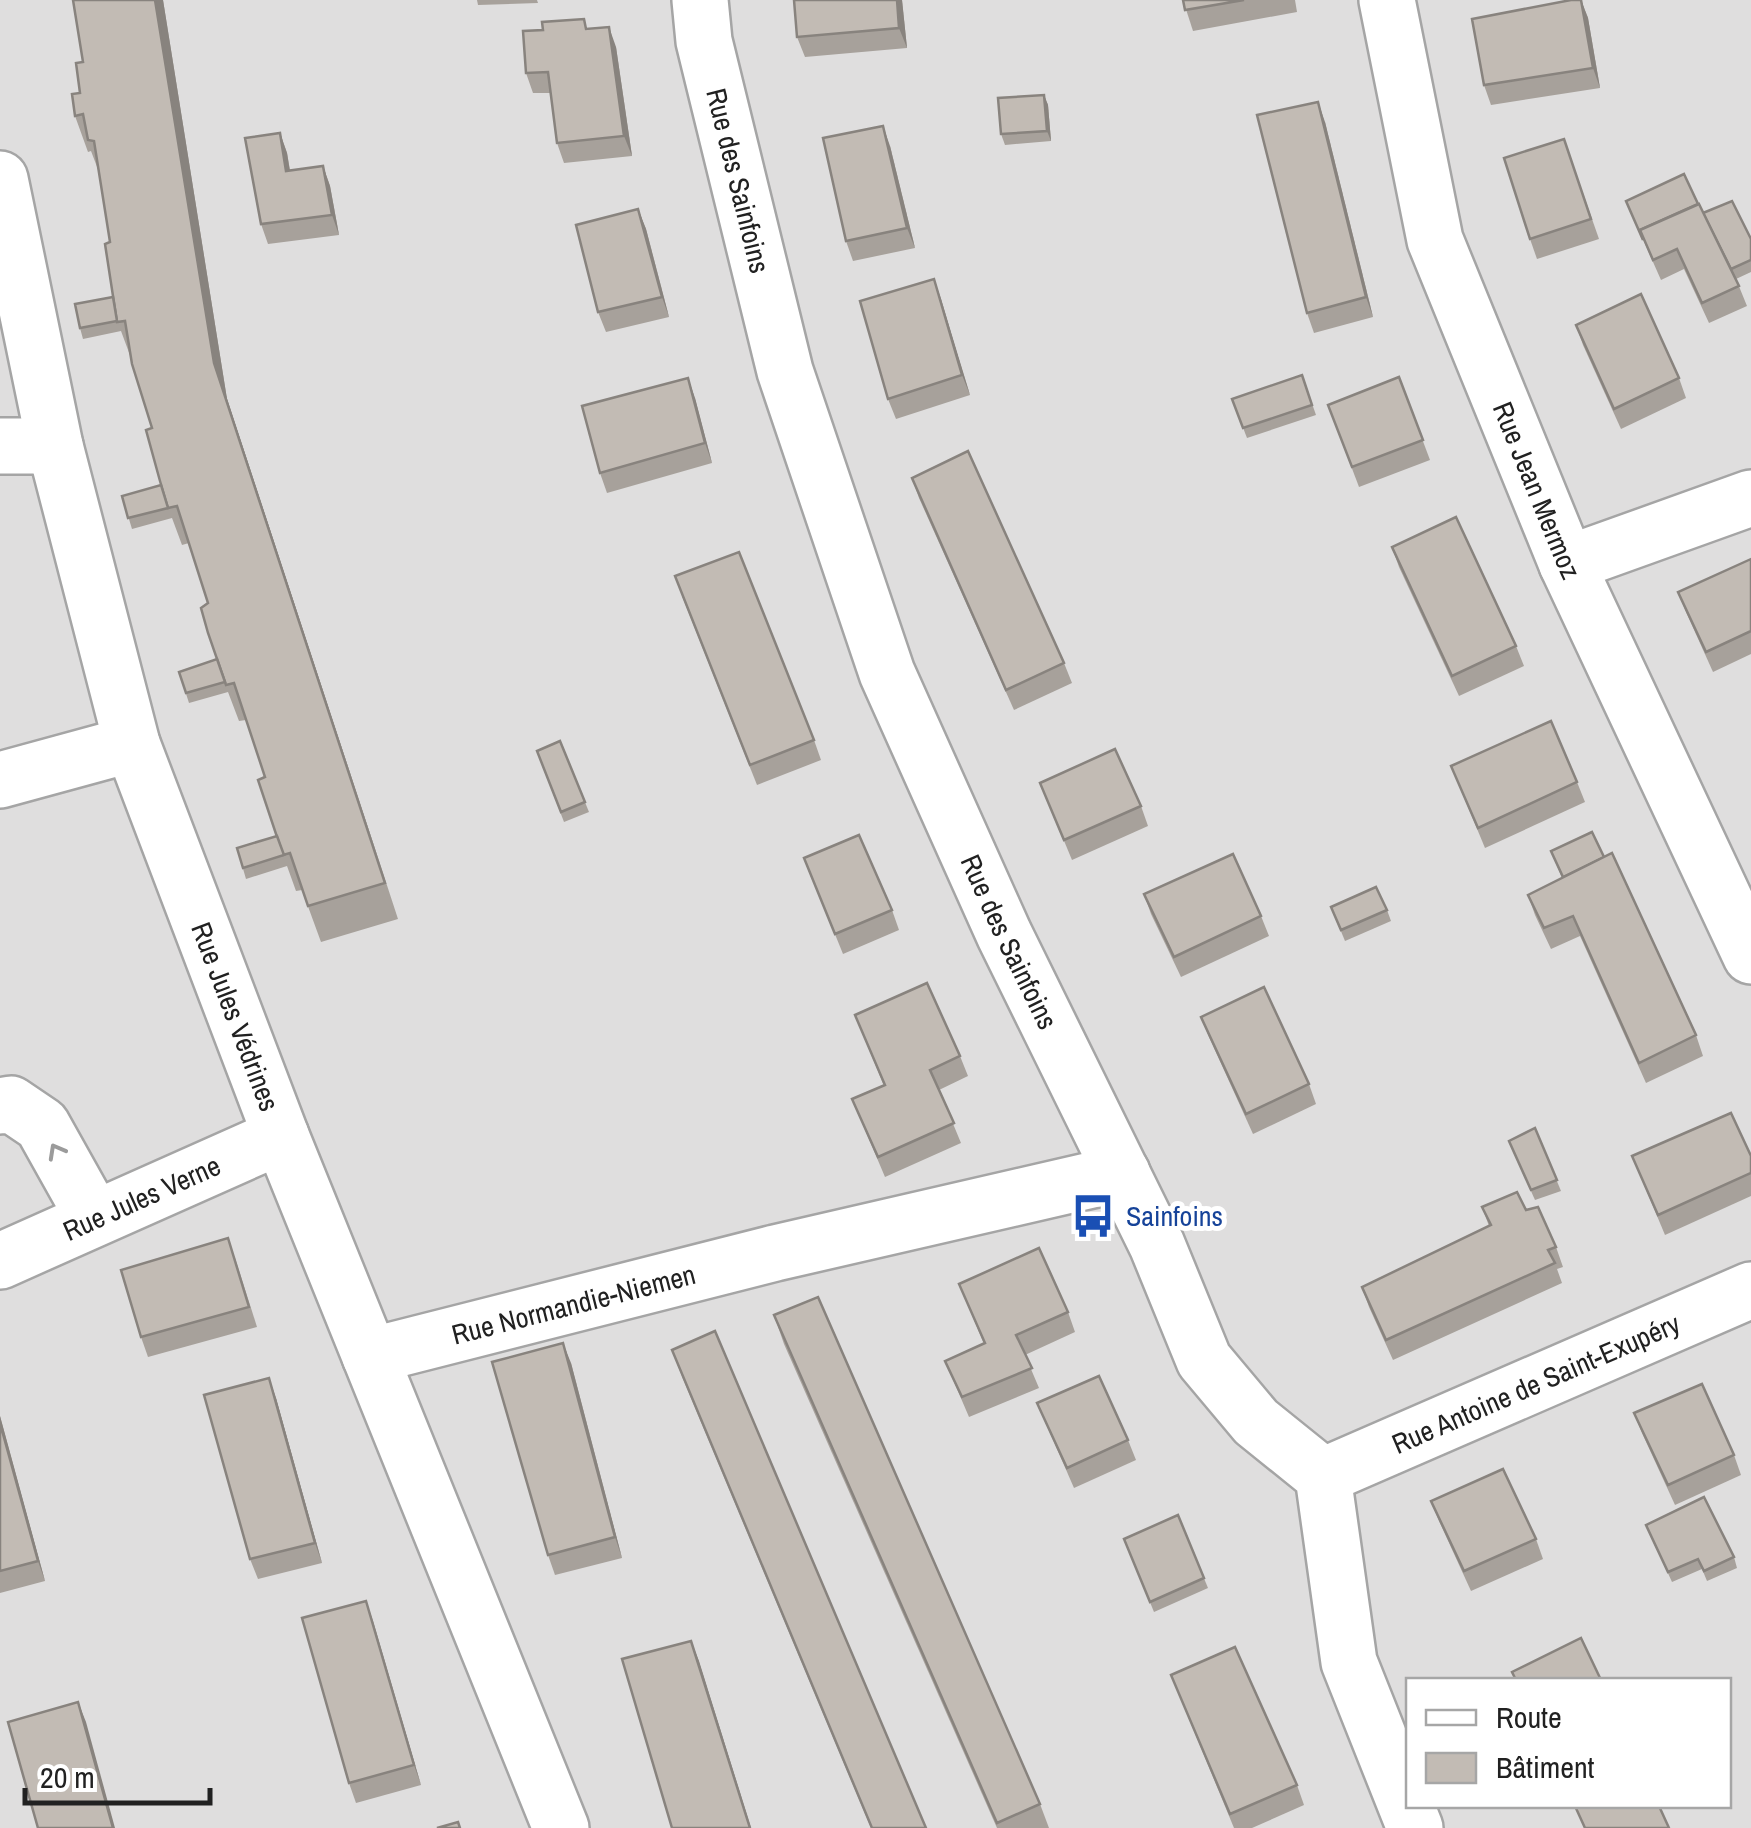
<svg xmlns="http://www.w3.org/2000/svg" width="1751" height="1828" font-family="'Archivo Narrow',sans-serif">
  <style>
    .residential { fill: #dfdede; fill-rule: evenodd }
    .lines { fill: none; stroke-linecap: round; stroke-linejoin: round }
    .minor-casing { stroke: #a5a5a5; stroke-width: 60 }
    .minor { stroke: #fff; stroke-width: 55 }
    .wall { fill: #a7a19b }
    .shaded-wall { fill: #88837e }
    .building { fill: #c2bbb4; stroke: #88837e; stroke-width: 2.5 }
    .oneway { stroke: #9b9b9b }
    .labels { text-anchor: middle; stroke-width: 10; stroke-linejoin: round; paint-order: stroke }
    .street-label { font-size: 28px; fill: #212121; stroke: #fff }
    .transit-label { font-size: 28px; fill: #164399; stroke: #fff; text-anchor: start }
  </style>
  <rect width="100%" height="100%" fill="#f1efe8"/>
  <path class="residential" d="M0,0h1751v1828h-1751zM1408,1680h320v126h-320z"/>
  <g class="lines">
    <g class="minor-casing">
      <g id="minor">
        <path id="s1" d="M700,0l4,41 81,330 102,302 117,261 153,311 47,115 52,62 67,54 26,186 66,166"/>
        <path id="s2" d="M1387,0l48,240 132,324 184,392"/>
        <path id="s3" d="M0,179l55,267 77,298 149,392 280,692"/>
        <polyline points="0,446 55,446"/>
        <polyline points="1567,564 1751,498"/>
        <polyline points="0,780 132,744"/>
        <polyline points="0,1106 11,1104 42,1125 94,1218"/>
        <path id="s4" d="M0,1261l281,-125"/>
        <path id="s5" d="M370,1356l405,-103 347,-80"/>
        <path id="s6" d="M1323,1476l428,-186"/>
      </g>
    </g>
    <use href="#minor" class="minor"/>
  </g>
  <g class="wall">
    <polygon points="73,0 163,0 227,399 398,919 321,942 302,890 296,891 287,866 246,879 237,848 277,836 265,777 246,720 239,721 228,692 189,703 179,672 217,659 208,603 189,543 182,545 172,518 132,529 122,496 161,485 152,428 131,358 121,331 83,339 80,328 113,297 110,242 99,172 91,151 88,152 75,116 80,93 83,62"/>
    <polygon points="477,0 537,0 538,3 478,5"/>
    <polygon points="902,0 907,48 805,57 797,37"/>
    <polygon points="1183,0 1295,0 1297,12 1193,31"/>
    <polygon points="1581,0 1588,18 1600,88 1491,105 1484,85"/>
    <polygon points="587,28 616,47 632,156 564,163 557,143 551,93 533,93 526,73"/>
    <polygon points="1044,95 1048,105 1051,141 1005,145 1001,134"/>
    <polygon points="1325,122 1373,317 1314,333 1307,313"/>
    <polygon points="280,133 287,153 290,170 323,166 330,186 339,235 268,244 261,224"/>
    <polygon points="1564,139 1599,239 1537,259 1530,239"/>
    <polygon points="890,146 915,248 853,261 846,241"/>
    <polygon points="1626,201 1698,204 1703,213 1751,239 1751,272 1736,279 1747,306 1709,323 1684,269 1661,280"/>
    <polygon points="638,209 646,229 669,317 606,332 598,312"/>
    <polygon points="934,279 970,395 896,419 888,399"/>
    <polygon points="1576,325 1679,378 1686,398 1621,429 1583,345"/>
    <polygon points="1302,375 1316,415 1247,438 1232,399"/>
    <polygon points="1399,377 1430,460 1359,487 1328,405"/>
    <polygon points="695,398 712,463 607,493 600,473"/>
    <polygon points="912,478 1064,663 1072,683 1014,710 919,498"/>
    <polygon points="1392,547 1516,646 1524,666 1459,696 1399,567"/>
    <polygon points="1751,559 1751,654 1713,672 1686,612 1678,592"/>
    <polygon points="682,596 814,740 821,760 757,785"/>
    <polygon points="560,741 589,812 564,822 537,751"/>
    <polygon points="1451,766 1577,782 1585,802 1485,848"/>
    <polygon points="1040,783 1141,806 1148,826 1072,860"/>
    <polygon points="1551,851 1696,1035 1703,1056 1646,1083 1580,936 1551,949 1535,915 1528,895 1562,878"/>
    <polygon points="804,858 892,910 899,930 843,954"/>
    <polygon points="1144,894 1261,916 1269,936 1181,977 1151,914"/>
    <polygon points="1331,907 1387,910 1391,921 1345,941"/>
    <polygon points="855,1015 960,1056 968,1076 939,1090 961,1143 885,1177 852,1099 884,1086"/>
    <polygon points="1201,1017 1309,1084 1316,1104 1253,1134 1209,1037"/>
    <polygon points="1535,1128 1561,1191 1535,1200 1513,1151"/>
    <polygon points="1632,1156 1751,1156 1751,1196 1665,1235"/>
    <polygon points="1482,1207 1526,1210 1556,1247 1563,1267 1557,1269 1562,1283 1393,1360 1369,1307 1362,1287 1489,1226"/>
    <polygon points="235,1258 257,1327 148,1357 141,1337"/>
    <polygon points="959,1284 1068,1312 1075,1332 1025,1355 1039,1388 969,1417 945,1361 984,1344"/>
    <polygon points="774,1315 1040,1804 1049,1828 997,1828 784,1344"/>
    <polygon points="672,1350 926,1828 871,1828 683,1379"/>
    <polygon points="571,1363 622,1558 555,1575 548,1555"/>
    <polygon points="276,1398 322,1563 258,1579 250,1559"/>
    <polygon points="1037,1403 1128,1440 1136,1460 1074,1488"/>
    <polygon points="1634,1413 1734,1455 1741,1475 1675,1505 1642,1433"/>
    <polygon points="0,1416 45,1581 0,1593"/>
    <polygon points="1431,1501 1536,1539 1543,1559 1471,1591 1439,1521"/>
    <polygon points="1178,1515 1208,1588 1154,1612 1124,1539"/>
    <polygon points="1646,1525 1734,1557 1737,1568 1707,1581 1702,1569 1672,1582"/>
    <polygon points="366,1601 421,1785 356,1803 349,1783"/>
    <polygon points="1171,1675 1297,1785 1304,1805 1252,1828 1234,1828"/>
  </g>
  <g class="shaded-wall">
    <polygon points="155,0 163,0 227,399 398,919 214,363"/>
    <polygon points="897,0 902,0 907,48 899,28"/>
    <polygon points="1581,0 1588,18 1600,88 1593,68"/>
    <polygon points="609,27 616,47 632,156 624,136"/>
    <polygon points="1044,95 1048,105 1051,141 1047,131"/>
    <polygon points="1318,102 1325,122 1373,317 1366,297"/>
    <polygon points="883,126 890,146 915,248 907,228"/>
    <polygon points="280,133 287,153 293,191 286,171"/>
    <polygon points="323,166 330,186 339,235 332,215"/>
    <polygon points="638,209 646,229 669,317 662,297"/>
    <polygon points="934,279 941,299 970,395 962,375"/>
    <polygon points="688,378 695,398 712,463 705,443"/>
    <polygon points="563,1343 571,1363 622,1558 615,1537"/>
    <polygon points="269,1378 276,1398 322,1563 315,1543"/>
    <polygon points="0,1416 45,1581 38,1561 0,1423"/>
    <polygon points="366,1601 373,1621 421,1785 414,1765"/>
    <polygon points="691,1641 699,1661 751,1828 750,1828"/>
    <polygon points="78,1702 86,1722 115,1828 113,1828"/>
  </g>
  <g class="building">
    <polygon points="73,0 155,0 214,363 385,883 308,906 290,853 283,855 258,780 265,777 234,683 226,685 208,633 201,608 208,603 177,506 168,508 160,481 146,430 152,428 132,364 125,321 117,322 105,244 110,242 94,141 88,140 83,114 75,116 72,94 80,93 76,63 83,62"/>
    <polygon points="794,0 897,0 899,28 797,37"/>
    <polygon points="1183,0 1244,0 1185,10"/>
    <polygon points="1571,0 1581,0 1593,68 1484,85 1472,19"/>
    <polygon points="584,19 586,29 609,27 624,136 557,143 548,72 526,73 523,31 543,30 542,22"/>
    <polygon points="1044,95 1047,131 1001,134 998,98"/>
    <polygon points="1318,102 1366,297 1307,313 1257,115"/>
    <polygon points="883,126 907,228 846,241 823,138"/>
    <polygon points="280,133 286,171 323,166 332,215 261,224 245,138"/>
    <polygon points="1564,139 1591,219 1530,239 1504,158"/>
    <polygon points="1684,174 1698,204 1640,230 1643,240 1626,201"/>
    <polygon points="1732,201 1751,239 1751,260 1731,269 1703,213"/>
    <polygon points="1699,204 1739,286 1702,303 1677,249 1653,260 1640,230"/>
    <polygon points="638,209 662,297 598,312 576,225"/>
    <polygon points="934,279 962,375 888,399 860,301"/>
    <polygon points="1641,294 1679,378 1614,409 1576,325"/>
    <polygon points="113,297 117,321 80,328 75,304"/>
    <polygon points="1302,375 1312,405 1243,428 1232,399"/>
    <polygon points="1399,377 1423,440 1352,467 1328,405"/>
    <polygon points="688,378 705,443 600,473 582,406"/>
    <polygon points="968,451 1064,663 1006,690 912,478"/>
    <polygon points="161,485 168,508 128,518 122,496"/>
    <polygon points="1456,517 1516,646 1452,676 1392,547"/>
    <polygon points="739,552 814,740 750,765 675,576"/>
    <polygon points="1751,559 1751,631 1706,652 1678,592"/>
    <polygon points="217,659 225,682 186,693 179,672"/>
    <polygon points="1551,721 1577,782 1478,828 1451,766"/>
    <polygon points="560,741 585,802 561,812 537,751"/>
    <polygon points="1115,749 1141,806 1064,840 1040,783"/>
    <polygon points="1592,832 1604,857 1563,877 1551,851"/>
    <polygon points="859,835 892,910 835,934 804,858"/>
    <polygon points="277,836 284,855 243,868 237,848"/>
    <polygon points="1612,853 1696,1035 1639,1063 1573,916 1544,928 1528,895"/>
    <polygon points="1233,854 1261,916 1174,957 1144,894"/>
    <polygon points="1376,887 1387,910 1341,930 1331,907"/>
    <polygon points="927,983 960,1056 930,1070 954,1123 878,1157 852,1099 885,1085 855,1015"/>
    <polygon points="1264,987 1309,1084 1246,1114 1201,1017"/>
    <polygon points="1731,1113 1751,1156 1751,1173 1658,1215 1632,1156"/>
    <polygon points="1535,1128 1557,1180 1531,1190 1509,1141"/>
    <polygon points="1517,1192 1526,1210 1538,1207 1556,1247 1548,1250 1555,1263 1386,1340 1362,1287 1491,1225 1482,1207"/>
    <polygon points="228,1238 249,1307 141,1337 121,1270"/>
    <polygon points="1039,1248 1068,1312 1016,1335 1032,1368 962,1397 945,1361 985,1343 959,1284"/>
    <polygon points="818,1297 1040,1804 997,1823 774,1315"/>
    <polygon points="715,1331 926,1828 872,1828 672,1350"/>
    <polygon points="563,1343 615,1537 548,1555 492,1362"/>
    <polygon points="1099,1376 1128,1440 1067,1468 1037,1403"/>
    <polygon points="269,1378 315,1543 250,1559 204,1395"/>
    <polygon points="1702,1384 1734,1455 1668,1485 1634,1413"/>
    <polygon points="0,1423 38,1561 0,1571"/>
    <polygon points="1503,1469 1536,1539 1464,1571 1431,1501"/>
    <polygon points="1704,1497 1734,1557 1704,1571 1698,1559 1668,1572 1646,1525"/>
    <polygon points="1178,1515 1204,1578 1150,1602 1124,1539"/>
    <polygon points="366,1601 414,1765 349,1783 302,1618"/>
    <polygon points="1581,1638 1601,1680 1516,1680 1512,1672"/>
    <polygon points="691,1641 750,1828 672,1828 622,1659"/>
    <polygon points="1235,1647 1297,1785 1230,1814 1171,1675"/>
    <polygon points="78,1702 113,1828 38,1828 8,1722"/>
    <polygon points="1575,1806 1659,1806 1669,1828 1585,1828"/>
    <polygon points="458,1822 460,1828 437,1828"/>
  </g>
  <defs><path id="oneway-chevron" d="M-2-3.5L2.5 0L-2 3.5" fill="none" stroke-width="1.6" stroke-linecap="round" stroke-linejoin="round" transform="scale(2.5)"/></defs>
  <use class="oneway" href="#oneway-chevron" transform="translate(56 1151) rotate(-119)"/>
  <defs>
    <g id="bus-bare" transform="scale(3.45)"><path d="M-5-6H5V4H4V6H2V4H-2V6H-4V4H-5ZM-3.5-4V0h7V-4ZM-3.5 1.2v1.5H-2V1.2ZM2 1.2v1.5H3.5V1.2Z" fill="#1a4fb4" stroke="#fff" stroke-width="2.5" paint-order="stroke"/></g>
  </defs>
  <g fill-rule="evenodd">
    <use href="#bus-bare" x="1093" y="1216"/>
  </g>
  <g class="labels">
    <g class="street-label">
      <text dy="10" stroke="none"><textPath href="#s1" startOffset="185">Rue des Sainfoins</textPath></text>
      <text dy="10" stroke="none"><textPath href="#s2" startOffset="515">Rue Jean Mermoz</textPath></text>
      <text dy="10" stroke="none"><textPath href="#s1" startOffset="995">Rue des Sainfoins</textPath></text>
      <text dy="10" stroke="none"><textPath href="#s3" startOffset="872">Rue Jules Védrines</textPath></text>
      <text dy="10" stroke="none"><textPath href="#s4" startOffset="155">Rue Jules Verne</textPath></text>
      <text dy="10" stroke="none"><textPath href="#s5" startOffset="210">Rue Normandie-Niemen</textPath></text>
      <text dy="10" stroke="none"><textPath href="#s6" startOffset="232">Rue Antoine de Saint-Exupéry</textPath></text>
    </g>
    <g class="transit-label">
      <text x="1126" y="1226">Sainfoins</text>
    </g>
  </g>
  <rect x="1406" y="1678" width="325" height="130" fill="#ffffff" stroke="#a6a6a6" stroke-width="2.5"/>
  <rect x="1426" y="1710" width="50" height="15" fill="#ffffff" stroke="#a6a6a6" stroke-width="2.5"/>
  <text x="1496" y="1728" font-size="30" fill="#212121">Route</text>
  <rect x="1426" y="1753" width="50" height="30" fill="#c2bbb4" stroke="#a6a6a6" stroke-width="2.5"/>
  <text x="1496" y="1778" font-size="30" fill="#212121">Bâtiment</text>
  <path d="M25 1788v15h185v-15" fill="none" stroke="#212121" stroke-width="5"/>
  <text x="40" y="1788" font-size="30" fill="#212121" stroke="#ffffff" stroke-width="8" paint-order="stroke">20 m</text>
</svg>
